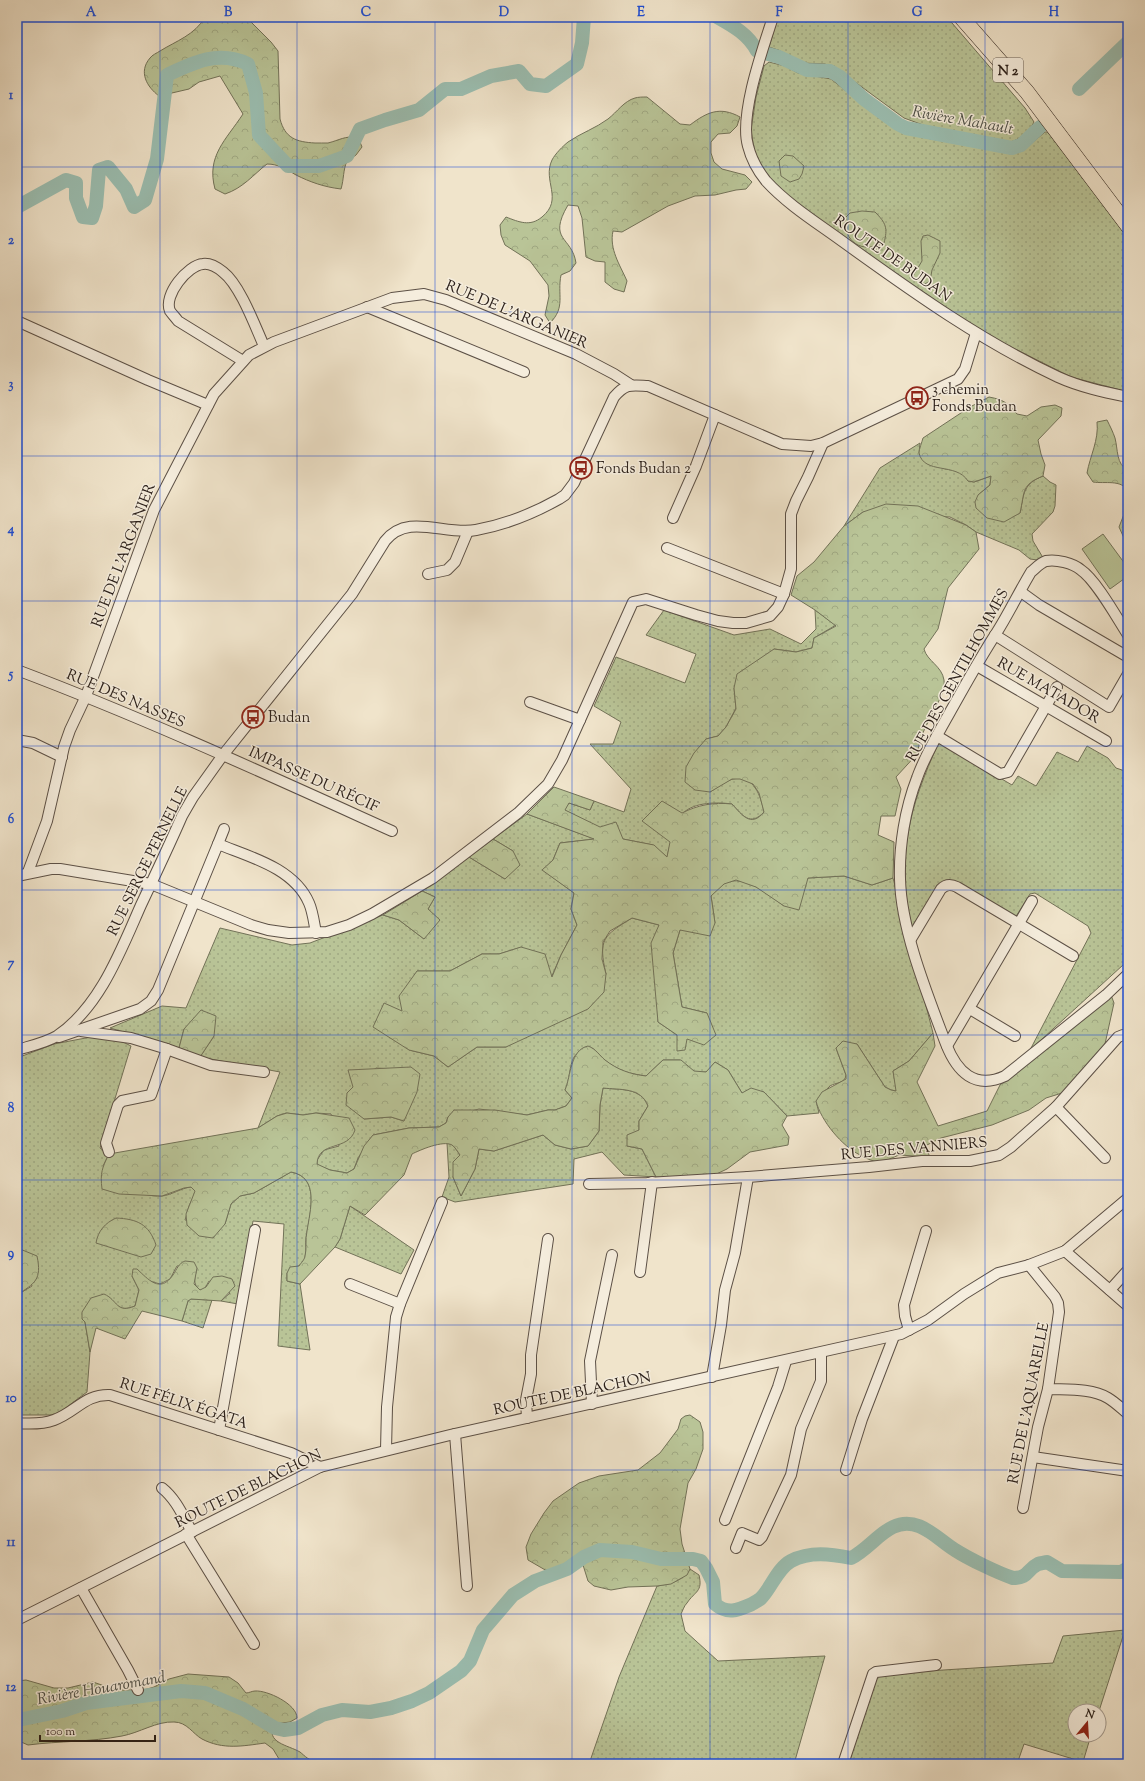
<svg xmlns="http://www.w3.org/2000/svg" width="1145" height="1781" font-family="'Sorts Mill Goudy',serif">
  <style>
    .grass { fill: url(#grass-dots); stroke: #727258; fill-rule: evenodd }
    .forest { fill: url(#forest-crowns); stroke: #727258 }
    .pitch { fill: #b9c497; stroke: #727258 }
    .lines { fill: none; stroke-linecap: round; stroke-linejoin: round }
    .river { stroke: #9bbfb2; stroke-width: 14 }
    .minor-casing { stroke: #5c5046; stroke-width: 12 }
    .highway-casing { stroke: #2a1f19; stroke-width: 16 }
    .minor { stroke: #f5eddd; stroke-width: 10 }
    .highway { stroke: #f0e4cb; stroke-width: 15 }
    .grid { fill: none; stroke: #1d4ed8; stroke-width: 1; stroke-opacity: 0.55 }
    .labels { text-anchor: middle; stroke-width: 3; stroke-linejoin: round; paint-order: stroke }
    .shield { fill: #f5eddd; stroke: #675d54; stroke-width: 1 }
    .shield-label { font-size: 14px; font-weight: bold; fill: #2a1f19 }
    .street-label { font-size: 15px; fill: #2a1f19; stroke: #f5eddd }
    .poi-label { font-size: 15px; fill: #2a1f19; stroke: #f5eddd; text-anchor: start }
    .water-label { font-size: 16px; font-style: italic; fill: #4c4f47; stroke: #f5eddd }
    .neatline { fill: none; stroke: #1d4ed8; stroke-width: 1.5 }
    .grid-label { font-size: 13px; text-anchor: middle; font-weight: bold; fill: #1d4ed8 }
  </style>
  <defs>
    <pattern id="grass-dots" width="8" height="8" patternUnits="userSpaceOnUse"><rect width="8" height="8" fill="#b9c497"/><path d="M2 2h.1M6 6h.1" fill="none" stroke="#9fa882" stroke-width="1.8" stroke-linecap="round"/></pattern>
    <pattern id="forest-crowns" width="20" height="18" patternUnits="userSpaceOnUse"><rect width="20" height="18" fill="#b9c497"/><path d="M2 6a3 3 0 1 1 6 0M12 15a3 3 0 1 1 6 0" fill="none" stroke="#9fa882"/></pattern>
  </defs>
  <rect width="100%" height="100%" fill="#f0e4cb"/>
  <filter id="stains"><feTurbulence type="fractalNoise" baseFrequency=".005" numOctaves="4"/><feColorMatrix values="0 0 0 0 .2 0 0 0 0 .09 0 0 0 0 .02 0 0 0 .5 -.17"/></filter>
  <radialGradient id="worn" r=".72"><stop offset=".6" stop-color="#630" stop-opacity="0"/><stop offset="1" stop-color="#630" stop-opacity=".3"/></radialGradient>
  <g class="grass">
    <path d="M778,17h167l7,6 73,85 9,14c-5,11 -16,19 -28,21l-72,-14 -30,-11 -64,-47 -15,-7 -23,-1 -24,-13 -9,-3z"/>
    <path d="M769,62l16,4 13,7 33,6 54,43 14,9 32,8 77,13c15,0 25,-10 37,-20h3l80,106v154l-57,-15 -88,-44 -163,-110 -49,-41 -16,-27 -4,-25 5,-33 8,-31z"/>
    <path d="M920,443l-1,10 26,16h7l13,5 3,7 6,1 17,-6 -1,9 -12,10 42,18c4,-20 3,-29 23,-37l7,6 6,3 -1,21 -2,6 -21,22 1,7 12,20 -15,-2 -11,-9 -43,-18 -10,-7 -16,-8 -87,-5 -19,14 36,-58z"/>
    <path d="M664,610l70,25 36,-6 31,15 15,-15 -1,-19 21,15 -22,13 -2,10 -16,4 -22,-3 -40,39 2,20 -10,19 -8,9 -12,3 4,53c7,-4 15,-11 23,-13 21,-5 28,18 31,33 -14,15 -22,3 -32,-8 -15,-2 -37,-2 -49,9 -7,5 -14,35 -16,44l-14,-12 -30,-6 -59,-29 5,-7 21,7 4,-9 30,11 7,-23 -41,-45h23l8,-22 -27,-16 22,-49 69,26 11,-29 -50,-19z"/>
    <path d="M939,742l73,43 6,-9 18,10 21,-34 21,10 9,-16 21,12 8,10 12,4v191l-5,2 -93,85 61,-117 -3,-7 -53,-33 -5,1 -15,24 -56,-35 -21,3 -27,42c-14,-74 -3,-118 28,-186z"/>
    <path d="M527,814l68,25 -35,4 -7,17 -10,10 31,23 -3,16 6,16 -16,30 -10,23 -29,-31 -23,7h-17l-32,17h-33l-15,41 7,38 25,6 14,11 29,-20h29l100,-73c-8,-35 -3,-38 26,-56l27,7 -1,97 19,13 10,4 20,-26 -25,-6 -9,-54 7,-23 35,-7 -4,-27c4,-4 9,-10 14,-13 20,-9 44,12 59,23l24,-28 36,-2 28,9 21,-7 40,155 -24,28 -16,10 4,20 -6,-1 -6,-3 -28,-43 -21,4 10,27c-1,9 -10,7 -16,11 -5,4 -9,11 -14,15l3,12 -32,3 -23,-24 -22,1 -14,-23 -13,-8 -8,10h-13l-14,-12h-17l-17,16c-16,-2 -27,-5 -40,-15 -6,-4 -10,-13 -17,-14 -5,-1 -12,6 -15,10 -5,9 -4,23 -9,33l7,8 -6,8 -11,4h-7l-21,5 -48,-6 -31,8 -2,6 -7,4 -30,1 -36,7 -15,23 -4,11 -7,4 -17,-3 -13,-5v-5l7,-10 15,-4 -8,-32 -15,-1 -13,2 -17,-2 -9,3 -19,12 22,-56 -80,-15 14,-21 -30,-7 -5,19 -69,-20 52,-22 24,2 34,-80 72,17 18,-2 73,-28 16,5 25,19 4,-30 7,-12 -13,-6 47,-34 36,22 8,-28 -20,-12zM376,1068l16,1 12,52 -13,-4 -27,2 -17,-26z"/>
    <path d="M91,1037l28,3 12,6 -31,102 9,6 -6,12c17,13 35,32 59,30 10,-1 19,-8 29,-9l5,4 -7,15 -4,14 40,4 6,-20 9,-8 14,-3 37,-21c31,5 18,45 15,66 -1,6 1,13 -1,19 -2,8 -11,12 -18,16v8l13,3 10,66 -32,-4 6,-122 -31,-3 -15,83 -17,-3 9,-8 -21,-12 -5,9h-4c-8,-6 -5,-13 -3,-22l-20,-2 -7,13 -10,5 -28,-8 7,14 -4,16c-15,6 -17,0 -27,-10l-23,26 5,30 -3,40 -31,23h-39v-120l15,-9 -12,-37 -3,1v-192l37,-14z"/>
    <path d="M603,1088c17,2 38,-1 45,18l-9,15v10l-12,15 15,3 14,28 -32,-2 -22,-23 -28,7 -1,25 -118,18 -13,-5 7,-20 -2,-34 6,2 7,10 -7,22 8,19 14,-27 4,-20 15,2 49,-16 12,10 16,4 17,-3 11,-15 1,-26z"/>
    <polygon points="350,1206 414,1250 401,1274 335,1247 340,1239"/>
    <polygon points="191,1299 212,1300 203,1328 182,1321 188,1301"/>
    <path d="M690,1569l9,6c4,17 -4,16 -12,28 -3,3 -4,7 -6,11l4,17 33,30 107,-5 -31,108h-205l30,-87 38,-91c13,-2 26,-5 33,-17z"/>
    <polygon points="1125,1630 1099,1711 1075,1711 1075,1735 1091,1735 1083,1762 1024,1744 1017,1764 843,1764 875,1677 881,1674 1053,1663 1063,1636"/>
  </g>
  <g class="forest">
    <path d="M205,17l42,1 24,24 7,9 2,68c5,19 16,23 35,24 4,0 9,0 13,0 12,-3 16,-7 30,-6l4,10 -6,8 -9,6c-4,9 -3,18 -6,28 -17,-2 -31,-7 -45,-14 -10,-6 -18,-11 -29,-11 -14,11 -24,24 -42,30l-10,-5c-9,-33 11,-49 28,-75l-23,-38 -21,6 -10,7 -30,7c-12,-9 -21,-24 -9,-38 2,-3 7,-5 10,-7 16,-10 35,-16 45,-34z"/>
    <path d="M647,97l33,27 10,1c17,-13 30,-19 50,-8l-3,9 -7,7 -12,1 -7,8v11l3,9 8,7 23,6 7,7 -6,7 -10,1 -21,5 -20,1 -27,10 -46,26 -9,-1c-4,18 7,34 14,50l-3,11 -10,-3 -9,-7v-20l-10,-1 -9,-4 -4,-39 -4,-12 -10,-1c-21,36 4,31 8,58l-6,8 -9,4c-4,20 5,32 -11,48l-5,-8 4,-19 -1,-11 -18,-24 -25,-16 -4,-10 -1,-10 6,-8c13,5 24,10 36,0 22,-18 0,-36 10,-57 3,-6 11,-14 16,-18 13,-9 28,-14 40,-23 9,-7 16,-18 27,-21 3,-1 8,-1 12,-1z"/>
    <polygon points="785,155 793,156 804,166 802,174 799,179 790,182 781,176 779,161"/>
    <path d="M862,211l13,1c11,11 13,16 9,31 -23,11 -40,-1 -39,-25l5,-5z"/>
    <polygon points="928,235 940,241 940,253 932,270 930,281 925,284 917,280 913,276 922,261 921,241 923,236"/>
    <path d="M989,397c16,3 18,6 28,17l10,2 14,-9 14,-2 7,3 -1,8 -23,24 3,14 4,11 -2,11c-22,9 -18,15 -23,37l-16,9 -17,-4 -11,-10 -1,-6 3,-7 12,-10 1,-9 -17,6 -6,-1c-12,-19 -44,-6 -49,-28 0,-4 3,-11 4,-15l47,-31z"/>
    <path d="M1107,420c3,6 6,12 8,18 3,11 1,27 13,32v21c-7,-12 -23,-7 -35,-9l-6,-9c3,-17 12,-33 10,-51z"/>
    <path d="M886,504l32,2 48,19 10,7 3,17 -31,39 -10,41 -14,20c3,12 18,17 20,31 3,18 -26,49 -26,73l-22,24 5,12 -6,27h-14l-3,19 16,7 -1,36 -21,7 -28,-9 -36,2 -9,32 -15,-4 -28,-19 -20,-7 -12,4 -13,12 4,27 -5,13 -30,-6 -7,23 9,54 25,6 9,22 -12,10 -17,-6 -2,11 -8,1v-16l-19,-13 -7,-79 8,-18 -27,-7 -22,13 -7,11 -1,17 4,15 -2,18 -16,17 -82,38h-29l-29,20 -14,-11 -25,-6 -36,-23 11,-24 18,8 -3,-15 18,-25h33l32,-17h17l22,-7 24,7 7,23 9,-22 16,-30 -6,-16 3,-16 -32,-23 11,-10 7,-17 34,-4 -67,-25 27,-27 40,14 -4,9 -21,-7 -4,7 35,17 16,-5 7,17 31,6 13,12 3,-15 -28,-21 20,-20 20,12c16,-8 31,-11 50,-9 10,11 19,24 32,8l-5,-19 -6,-9 -13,-5h-8l-22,13 -15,-2 -10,-8 1,-15 8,-14 12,-14 12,-3 8,-9 10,-18 -2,-21 3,-14 37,-25 22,3 16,-4 2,-10 22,-12 -21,-16 -24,-15 6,-19 17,-14 30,-36 19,-14z"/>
    <polygon points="1128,504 1128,547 1119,527"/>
    <polygon points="493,839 513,851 520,865 505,879 469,857"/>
    <polygon points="422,891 435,897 428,909 440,920 424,939 399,920 383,915"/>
    <path d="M1111,995l3,8 -9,41 -19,27 -24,22 -16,5 -17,12 -37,15 -51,13 -16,8 5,11 -31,-2 -19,8c-6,-2 -14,-4 -20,-8 -18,-9 -39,-34 -44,-54l6,-9 24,-13v-4l-10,-27 7,-7 14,3 28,43 6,3 5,1 -3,-20 16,-10 24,-28 2,13 -18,36 21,44 49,-15 13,-26z"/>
    <polygon points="201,1010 216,1016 214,1036 200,1057 179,1048 184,1029"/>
    <path d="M588,1046c8,3 11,9 17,14 13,10 25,14 41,16l17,-16h18l13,11 12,1 9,-10 13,8 14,23 9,-5 13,4 23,24 -5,9 7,12 -1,8 -38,7 -23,17 -17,8 -18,1 -36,-1 -14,-28 -15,-3v-11l12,-5v-9l9,-15c-7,-19 -28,-16 -45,-18l-3,17 -1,26 -11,15 -17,3 -16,-4 -12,-10 -49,16 -15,-2 -4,20 -14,27 -8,-19v-15l7,-7c-2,-3 -5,-8 -8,-10 -9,-5 -32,5 -40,9l-8,21 -39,40 -15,-9 -10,33 -5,8 -35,37 -13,-3v-8l3,-6 9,-1c2,-3 6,-7 6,-10 2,-7 0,-17 2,-25 3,-20 13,-54 -16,-59l-37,21 -14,3 -9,8 -6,20 -12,14 -14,-2 -12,-11 -1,-11 9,-23 -4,-4 -7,1 -22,8 -43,-2 -17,-5c-2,-16 0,-21 7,-35l149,-26 19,-12 10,-3 16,2 13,-2 33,5 6,12c-7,22 -37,10 -38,34l13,6 17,3 7,-4 10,-23 9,-11 36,-7 30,-1 7,-4 2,-6 6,-7h41l32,5 21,-5h7l11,-4 6,-8 -7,-8c6,-14 5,-40 23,-44z"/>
    <polygon points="411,1067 420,1074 417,1092 404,1121 391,1117 364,1119 346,1105 347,1093 353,1087 348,1070"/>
    <path d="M116,1218c21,1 33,6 40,27l-5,9 -10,3 -45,-14c2,-12 9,-20 20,-25z"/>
    <path d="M20,1249l17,7c5,24 -2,27 -20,39v-45z"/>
    <path d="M185,1261l9,1 3,6 -3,16 6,6 6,-3 7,-10 9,-1 10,3 3,7 -14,15 -30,-2 -3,2 -6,20 -40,-10 -17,28 -29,-11 -6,24 -5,-30 -3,-3v-7l9,-14 13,-4c14,6 12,20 31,12l4,-16 -7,-14 1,-7h4c11,10 23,25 36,6 4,-6 5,-11 12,-14z"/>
    <polygon points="690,1415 700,1422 703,1432 703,1449 696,1469 688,1483 680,1529 682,1544 690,1569 687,1575 671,1584 657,1586 628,1587 611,1590 594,1586 588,1581 583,1565 574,1561 564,1566 547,1571 528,1560 526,1547 531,1534 544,1513 553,1501 579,1483 599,1476 638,1470 660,1453 678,1429 681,1419 685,1416"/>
    <path d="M188,1674l41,3 9,6 8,10c3,0 6,-2 9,-2 12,-1 42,13 42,27l-7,4 -16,2c-9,19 14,21 26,28 5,4 9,9 16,9 11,2 21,-6 30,3h-64l-9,-15 -8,-6c-22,3 -42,7 -63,-4 -9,-5 -15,-17 -28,-17 -17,-1 -35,11 -52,14 -31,6 -63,5 -94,9l-9,-4 -2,-2v-58l9,-1 28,8h14l25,-6 23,8h28l10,-3 15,-8z"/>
  </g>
  <polygon class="pitch" points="1103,534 1128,568 1128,576 1110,589 1082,549"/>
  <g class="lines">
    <g class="river">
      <path d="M717,17c16,9 31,17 40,34l22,6 28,13 23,1 9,5 25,23 34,25 8,4 106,20 9,-3 19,-18"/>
      <polyline points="1079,89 1128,42"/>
      <path d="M17,207l49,-27 10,3v15l7,19 9,1 4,-12 3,-36 9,-3 18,22 8,18 11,-7 12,-41 10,-84c27,-13 52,-25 81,-11l8,29 3,42 29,31h31l28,-10 13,-27 25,-9 34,-10 26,-21h16l30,-13 28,-5 11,13 16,2 31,-22 5,-21 2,-26"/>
      <path d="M17,1718l6,1 39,-8 24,-8 95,-12 24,2 38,16 32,19 9,2 14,-2 24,-13 20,-5 28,2 21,-4 21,-7 17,-8 32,-22 9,-10 13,-31 30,-35 22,-14 32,-12 17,-12 16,-7 32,2 29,7h32l8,2 5,7 7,14 2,22c13,11 23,6 37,0 3,-2 8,-4 10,-7 10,-11 16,-29 29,-36 19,-10 40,-7 60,-3 16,-8 27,-24 42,-31 25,-12 44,12 62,23 14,9 43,23 58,28 16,0 13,-8 25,-14 3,-1 6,-1 9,-2l15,9 59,1 7,-4"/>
    </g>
    <g class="minor-casing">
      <g id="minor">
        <path d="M773,17c-10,31 -34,98 -25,129 3,12 10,25 18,35 23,25 53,43 80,63 68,49 137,98 212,133 22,10 46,15 70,20"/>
        <polyline points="367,307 524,372"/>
        <polyline points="17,321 148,380 208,405"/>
        <path d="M243,361l-65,-40c-2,-3 -6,-7 -8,-10 -7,-16 18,-46 33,-47 7,-1 15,4 20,8 17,13 32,54 41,74"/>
        <polyline points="673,518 696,466 715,415"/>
        <polyline points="667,548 784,594"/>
        <polyline points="428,574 447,570 455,562 468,531"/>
        <polyline points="1021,592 1039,605 1128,657"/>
        <polyline points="995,635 1109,707 1128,674"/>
        <path d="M1128,635c-11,-17 -32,-55 -47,-65 -8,-7 -25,-11 -35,-9 -6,2 -10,7 -15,11 -12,20 -22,41 -34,60 -19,29 -35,59 -52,89 -10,18 -21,37 -28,57 -12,31 -18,68 -17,101 1,51 28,117 46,165 11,28 29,46 59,32l101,-81 22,-21"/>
        <polyline points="977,666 1106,741"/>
        <path d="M17,670c127,48 251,105 375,161"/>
        <polyline points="530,702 580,720"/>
        <polyline points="937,736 1000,774 1008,772 1057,687"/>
        <polyline points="17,740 33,743 62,757"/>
        <polyline points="218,844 224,829"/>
        <polyline points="28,872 47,821 64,747 70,730 86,696 154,510 214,394 249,355 274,342 392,298 424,294 446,300 576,354 614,374 631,385"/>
        <polyline points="17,876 51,869 60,869 151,884 251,925 268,930 289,933 327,932 349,925 372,914 433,878 518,813 548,784 562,760 633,602 646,599 696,615 718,621 733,623 746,623 770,616 778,607 784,594 791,569 791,514 796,501 808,477 823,443"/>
        <path d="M911,939l30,-50c5,-5 10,-5 16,-2l116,69"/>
        <polyline points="970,1009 1015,1036"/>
        <polyline points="81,1031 131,1038 164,1048 211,1065 264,1072"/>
        <path d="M59,1037l81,-28 11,-8 7,-11 60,-146c32,13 76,24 91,59 4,9 5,20 7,30"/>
        <polyline points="947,1046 1032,901"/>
        <path d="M17,1050c13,-4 28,-7 40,-14 43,-29 64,-86 84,-131 14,-30 28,-59 41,-89l11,-19 30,-42 129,-161 33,-53c23,-29 60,-5 91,-11 28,-5 58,-17 83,-31l6,-4 9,-12 40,-86c12,-14 17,-12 34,-11l134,58 29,2 12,-3 135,-64 7,-10 11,-36"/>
        <polyline points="1056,1107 1105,1158"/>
        <polyline points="109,1152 106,1143 118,1105 122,1101 151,1095 167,1049"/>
        <polyline points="589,1184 647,1183 748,1177"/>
        <polyline points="1065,1251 1128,1306"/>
        <polyline points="640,1272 652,1182"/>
        <polyline points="350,1284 400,1304"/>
        <polyline points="1110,1290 1128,1270"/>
        <polyline points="909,1330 905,1316 904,1305 926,1231"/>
        <polyline points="712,1377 721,1325 725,1290 735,1253 748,1177 869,1167 922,1161 970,1161 999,1155 1011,1147 1056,1107 1118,1037 1123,1035 1128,1037"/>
        <path d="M1048,1389c19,1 43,-1 60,9 7,4 14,11 20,16"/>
        <polyline points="592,1404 590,1361 612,1255"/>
        <polyline points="527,1418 526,1400 531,1374 531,1355 548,1239"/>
        <path d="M17,1423c12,1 26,1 37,-3 22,-8 31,-26 56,-25l181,58 29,14"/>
        <polyline points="219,1430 255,1230"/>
        <polyline points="455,1434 467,1586"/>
        <polyline points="386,1450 387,1407 396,1317 400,1304 442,1202"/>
        <polyline points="1033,1457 1128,1471"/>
        <polyline points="846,1470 862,1419 894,1336"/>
        <path d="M162,1488c14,11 21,28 30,44"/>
        <polyline points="1023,1508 1038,1427 1048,1389 1059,1312 1058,1303 1055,1297 1029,1265"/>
        <polyline points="725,1520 778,1387 786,1361"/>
        <polyline points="186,1534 254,1644"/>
        <polyline points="736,1548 742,1533 759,1540 762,1537 791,1475 801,1429 821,1381 821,1353"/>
        <polyline points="81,1588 128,1670 138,1690"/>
        <polyline points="17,1620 320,1467 450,1435 901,1334 928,1320 964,1294 998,1273 1029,1265 1065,1251 1128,1198"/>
        <polyline points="843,1764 873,1674 876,1672 936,1665"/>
      </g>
    </g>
    <g class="highway-casing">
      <polyline id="highway" points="961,17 1027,92 1128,226"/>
    </g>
    <use href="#minor" class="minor"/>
    <use href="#highway" class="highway"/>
  </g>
  <path class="grid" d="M160,17v1747M297,17v1747M435,17v1747M572,17v1747M710,17v1747M848,17v1747M985,17v1747M17,167h1111M17,312h1111M17,456h1111M17,601h1111M17,746h1111M17,890h1111M17,1035h1111M17,1180h1111M17,1325h1111M17,1470h1111M17,1614h1111"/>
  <defs>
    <g id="bus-ring" transform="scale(1.15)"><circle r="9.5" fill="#f5eddd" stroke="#8f2418" stroke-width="1.5"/><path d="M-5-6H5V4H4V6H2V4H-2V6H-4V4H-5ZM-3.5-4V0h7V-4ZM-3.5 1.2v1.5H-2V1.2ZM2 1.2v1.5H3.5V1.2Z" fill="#8f2418"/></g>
  </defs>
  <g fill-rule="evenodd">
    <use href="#bus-ring" x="917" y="398"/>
    <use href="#bus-ring" x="581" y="468"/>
    <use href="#bus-ring" x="253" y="717"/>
  </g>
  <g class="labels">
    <rect class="shield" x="993" y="58" width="30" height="24" rx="3"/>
    <g class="shield-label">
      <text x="1008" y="75">N 2</text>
    </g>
    <g class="street-label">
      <text transform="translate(893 258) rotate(35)" y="5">ROUTE DE BUDAN</text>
      <text transform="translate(517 314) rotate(23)" y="5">RUE DE L'ARGANIER</text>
      <text transform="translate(123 555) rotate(-69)" y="5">RUE DE L'ARGANIER</text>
      <text transform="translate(957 675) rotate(-61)" y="5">RUE DES GENTILHOMMES</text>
      <text transform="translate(1049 690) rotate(30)" y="5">RUE MATADOR</text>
      <text transform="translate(126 698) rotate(23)" y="5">RUE DES NASSES</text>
      <text transform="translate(314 779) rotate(24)" y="5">IMPASSE DU RÉCIF</text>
      <text transform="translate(147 861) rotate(-64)" y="5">RUE SERGE PERNELLE</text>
      <text transform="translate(914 1148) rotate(-5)" y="5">RUE DES VANNIERS</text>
      <text transform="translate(572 1393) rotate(-12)" y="5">ROUTE DE BLACHON</text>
      <text transform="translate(184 1403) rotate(18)" y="5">RUE FÉLIX ÉGATA</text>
      <text transform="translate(1028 1403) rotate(-79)" y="5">RUE DE L'AQUARELLE</text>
      <text transform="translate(248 1488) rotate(-26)" y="5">ROUTE DE BLACHON</text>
    </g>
    <g class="poi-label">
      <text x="932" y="394">3 chemin<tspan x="932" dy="17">Fonds Budan</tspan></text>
      <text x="596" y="473">Fonds Budan 2</text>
      <text x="268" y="722">Budan</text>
    </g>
    <g class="water-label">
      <text transform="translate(963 119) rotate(10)" y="6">Rivière Mahault</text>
      <text transform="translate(101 1687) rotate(-10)" y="6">Rivière Houaromand</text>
    </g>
  </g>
  <rect width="1145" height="1781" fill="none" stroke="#f0e4cb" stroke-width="44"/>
  <g transform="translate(1087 1723) rotate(18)"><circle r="19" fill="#f5eddd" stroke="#a49b8f"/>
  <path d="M0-3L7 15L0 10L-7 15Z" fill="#8f2418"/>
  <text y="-6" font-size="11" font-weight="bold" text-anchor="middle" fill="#2a1f19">N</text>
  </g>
  <path d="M40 1735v6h115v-6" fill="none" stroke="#2a1f19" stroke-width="2"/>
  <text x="46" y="1735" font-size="12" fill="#2a1f19" stroke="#f5eddd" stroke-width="3" paint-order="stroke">100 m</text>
  <rect x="22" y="22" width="1101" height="1737" class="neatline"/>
  <g class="grid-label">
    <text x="91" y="16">A</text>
    <text x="228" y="16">B</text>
    <text x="366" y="16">C</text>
    <text x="504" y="16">D</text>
    <text x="641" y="16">E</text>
    <text x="779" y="16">F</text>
    <text x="917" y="16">G</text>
    <text x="1054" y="16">H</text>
    <text x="11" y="99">1</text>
    <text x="11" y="244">2</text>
    <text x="11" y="388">3</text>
    <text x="11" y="533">4</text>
    <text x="11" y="678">5</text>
    <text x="11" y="823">6</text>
    <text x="11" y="967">7</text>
    <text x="11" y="1112">8</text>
    <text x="11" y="1257">9</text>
    <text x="11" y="1402">10</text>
    <text x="11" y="1546">11</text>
    <text x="11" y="1691">12</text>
  </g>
  <rect width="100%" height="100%" filter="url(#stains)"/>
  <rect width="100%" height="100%" fill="url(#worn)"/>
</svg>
